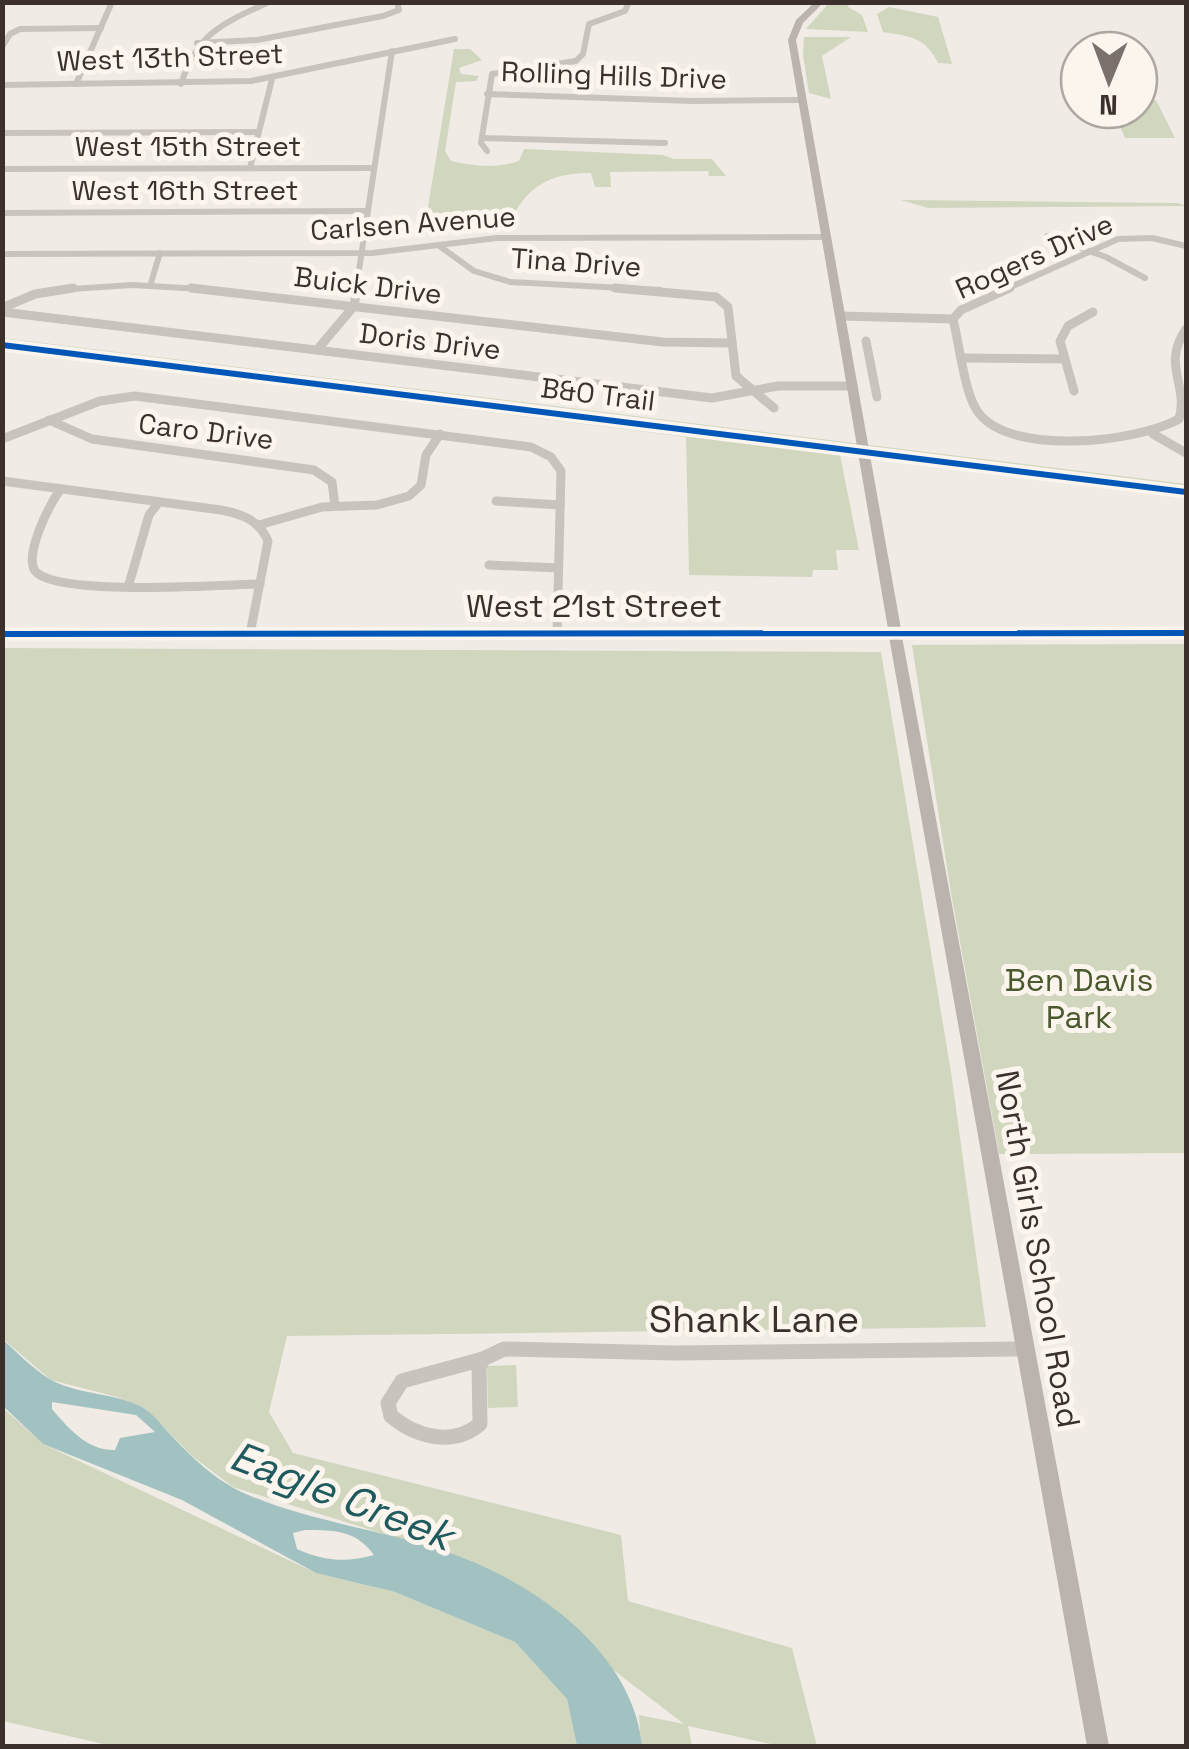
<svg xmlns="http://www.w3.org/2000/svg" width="1189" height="1749" font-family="'Space Grotesk',sans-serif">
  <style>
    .green { fill: #d1d6bf }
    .water { fill: #a1c2c1; fill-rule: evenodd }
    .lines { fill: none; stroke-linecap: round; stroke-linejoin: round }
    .street-far2 { stroke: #c9c3be; stroke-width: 6 }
    .street-far1 { stroke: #c9c3be; stroke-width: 9 }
    .street { stroke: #c9c3be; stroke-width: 15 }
    .secondary { fill: #bab3ae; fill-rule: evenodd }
    .cycleway-casing { stroke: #fbf5ee; stroke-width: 7 }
    .cycleway { fill: #0057b8; fill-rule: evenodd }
    .labels { text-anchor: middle; stroke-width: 10; stroke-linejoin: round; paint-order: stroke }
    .far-street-label { font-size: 28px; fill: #3b302b; stroke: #fbf5ee }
    .street-label { font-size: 32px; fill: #3b302b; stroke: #fbf5ee }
    .park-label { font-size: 32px; fill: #4a5a2e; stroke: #fbf5ee }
    .near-street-label { font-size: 38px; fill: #3b302b; stroke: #fbf5ee }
    .near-water-label { font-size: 42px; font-style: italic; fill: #1f5a5e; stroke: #fbf5ee }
  </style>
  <rect width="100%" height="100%" fill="#f0ebe5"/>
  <g class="green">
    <polygon points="829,3 848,3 848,7 862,15 868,32 806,29"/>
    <path d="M889,7l49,10 14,47 -14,-1c-12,-25 -27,-27 -55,-31l-6,-18z"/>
    <polygon points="804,37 851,37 822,56 831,99 809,93 803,55"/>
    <path d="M454,49h16l12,11 -23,8 2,6 18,2 -3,5 -20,1 -11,69 6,10c23,5 45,8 68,0l5,-12 139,6 11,4h38l14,17h-17l-1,-5 -98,1 1,15h-16l-4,-14c-35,0 -59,9 -77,41l-87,-1z"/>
    <polygon points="1139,100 1156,100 1175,138 1125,138 1113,110 1139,110"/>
    <polygon points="901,200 1178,203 1186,206 928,208"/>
    <polygon points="3,338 1186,484 1186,498 840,455 859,550 836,550 838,570 813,570 812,577 689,575 686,437 3,351"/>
    <polygon points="1186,644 1186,1153 999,1154 951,893 912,645"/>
    <polygon points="2,648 881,652 951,1072 986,1327 287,1336 269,1412 293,1453 621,1535 628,1601 792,1648 817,1746 780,1746 688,1726 692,1746 641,1746 639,1715 684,1724 471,1561 233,1487 192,1456 146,1409 117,1397 51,1380 3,1339"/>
    <polygon points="516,1365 518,1407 488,1408 487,1366"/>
    <polygon points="2,1407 43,1444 316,1573 395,1592 515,1642 567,1699 577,1746 112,1746 3,1721"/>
  </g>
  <path class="water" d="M2,1339c15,13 30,29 46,39 27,17 65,14 94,29 11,6 19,18 27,26 22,24 47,48 77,61 71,31 153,37 225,67 77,32 163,98 171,185h-65l-10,-47 -52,-57 -120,-50 -79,-19 -134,-73 -139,-56 -40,-38zM52,1402l84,13 19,17 -35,6 -5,12c-27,1 -46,-21 -63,-41zM305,1530c29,0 51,0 69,25 -28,8 -51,6 -77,-6l-4,-16z"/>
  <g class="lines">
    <g class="street-far2">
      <polyline points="197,43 257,40 383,16 399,10 397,2"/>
      <polyline points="2,47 10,34 20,29 101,28"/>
      <polyline points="76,84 112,2"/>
      <path d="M181,84c17,-52 41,-60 88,-82"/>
      <polyline points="2,85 251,81 455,39"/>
      <polyline points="487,94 692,101 803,100"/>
      <polyline points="2,133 258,132"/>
      <polyline points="482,138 665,143"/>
      <polyline points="487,151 481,143 492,74 576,61 583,54 589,24 625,11 629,2"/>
      <polyline points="250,168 272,79"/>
      <polyline points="2,169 374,168"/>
      <polyline points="2,213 368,211"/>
      <polyline points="1047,236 1106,257 1145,278"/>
      <polyline points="438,245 474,271 510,282 660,290"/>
      <polyline points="2,254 372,253 497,238 827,237"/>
      <polyline points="150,286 160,253"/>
      <polyline points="57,290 132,285 219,290"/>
      <polyline points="356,290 392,51"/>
      <polyline points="1004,290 1118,239 1152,238 1186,246"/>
    </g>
    <g class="street-far1">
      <polyline points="191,288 663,342 732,343"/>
      <polyline points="615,288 716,297 728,307 736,376 774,408"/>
      <polyline points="2,308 35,294 73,288"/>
      <polyline points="2,312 712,398 778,386 853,386"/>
      <polyline points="841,316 953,319 961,310 1010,288"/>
      <path d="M953,319c6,24 11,70 23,90 29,49 162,33 203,10 10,-35 -18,-53 7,-90"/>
      <polyline points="866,341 877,397"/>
      <polyline points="317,350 354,306 357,288"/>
      <polyline points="962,358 1064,359"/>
      <polyline points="1074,391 1060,341 1068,326 1093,312"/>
      <polyline points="49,420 92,439 314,470 332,482 335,506"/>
      <polyline points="1153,434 1186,453"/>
      <polyline points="2,439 100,401 135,396 531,447 551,457 561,471 557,634"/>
      <path d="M2,481l219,29c21,4 38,10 47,31l-18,93"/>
      <path d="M61,489c-11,13 -40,71 -24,84 28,23 182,12 223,11"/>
      <polyline points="496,501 560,505"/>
      <polyline points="259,525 322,507 377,505 409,496 421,485 426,455 440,434"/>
      <polyline points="489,565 558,568"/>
      <polyline points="129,584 149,515 159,502"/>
    </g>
    <g class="street">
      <path d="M483,1359l-4,8 1,57c-27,23 -64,13 -89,-8l-3,-13 14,-22z"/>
      <polyline points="483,1359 504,1349 675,1353 1025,1349"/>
    </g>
    <polygon class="secondary" points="815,2 824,2 803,23 796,40 901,629 1186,629 1186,637 902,637 1109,1746 1087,1746 889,637 2,638 2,630 888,629 788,40 796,20"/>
    <g class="cycleway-casing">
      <g id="cycleway">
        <polygon points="2,342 1186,489 1186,495 2,348"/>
        <polygon points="1186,630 1186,636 2,637 2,631"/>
      </g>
    </g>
    <use href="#cycleway" class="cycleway"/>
  </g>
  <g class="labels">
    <g class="far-street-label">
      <text transform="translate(170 57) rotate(-2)" y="10">West 13th Street</text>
      <text transform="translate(614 75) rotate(2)" y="10">Rolling Hills Drive</text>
      <text x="188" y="156">West 15th Street</text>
      <text x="185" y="200">West 16th Street</text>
      <text transform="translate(413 223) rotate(-4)" y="10">Carlsen Avenue</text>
      <text transform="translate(1034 256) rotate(-24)" y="10">Rogers Drive</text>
      <text transform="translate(576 262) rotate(4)" y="10">Tina Drive</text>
      <text transform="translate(368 285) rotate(7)" y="10">Buick Drive</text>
      <text transform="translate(430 341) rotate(7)" y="10">Doris Drive</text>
      <text transform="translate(598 394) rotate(7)" y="10">B&amp;O Trail</text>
      <text transform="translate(206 431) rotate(7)" y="10">Caro Drive</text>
    </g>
    <g class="street-label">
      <text x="594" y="617">West 21st Street</text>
      <text transform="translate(1038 1249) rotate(80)" y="11">North Girls School Road</text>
    </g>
    <g class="park-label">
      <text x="1079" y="991">Ben Davis<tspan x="1079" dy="37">Park</tspan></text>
    </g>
    <g class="near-street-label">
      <text x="754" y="1332">Shank Lane</text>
    </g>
    <g class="near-water-label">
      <text transform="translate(342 1495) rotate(21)" y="15">Eagle Creek</text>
    </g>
  </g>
  <rect width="1189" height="1749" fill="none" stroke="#3b302b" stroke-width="10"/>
  <g transform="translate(1109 80) rotate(181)"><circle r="48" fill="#fbf5ee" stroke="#aea6a0" stroke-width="2.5"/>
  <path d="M0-8L18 38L0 25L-18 38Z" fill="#7a716c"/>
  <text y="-15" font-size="28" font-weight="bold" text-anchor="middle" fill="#3b302b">N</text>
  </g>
</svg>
